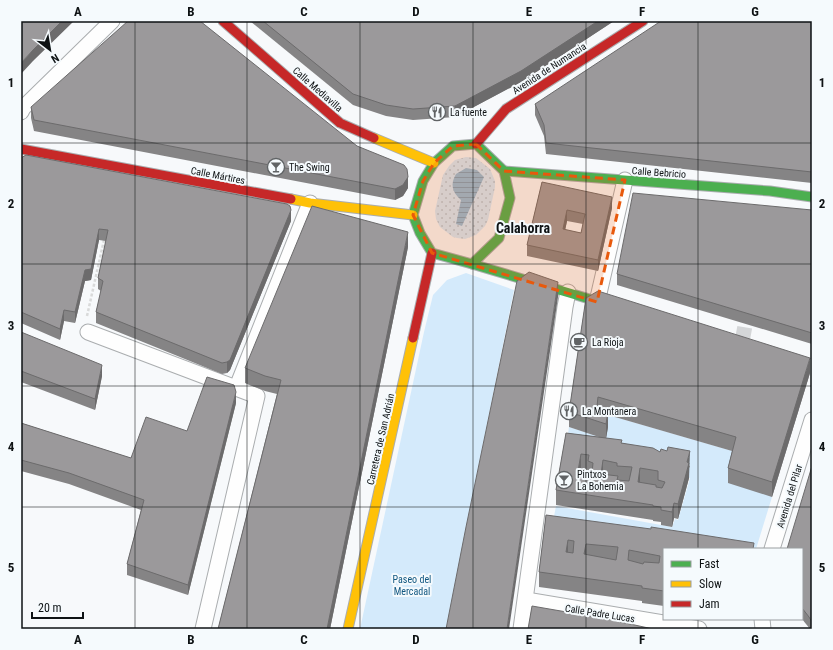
<svg xmlns="http://www.w3.org/2000/svg" width="833" height="650" font-family="'Roboto Condensed',sans-serif">
  <style>
    .grass { fill: url(#grass-dots) }
    .park { fill: #d4eafb }
    .water { fill: url(#water-rules) }
    .lines { fill: none; stroke-linecap: round; stroke-linejoin: round }
    .street-tunnel { stroke: #d4d6d8; stroke-width: 15; stroke-dasharray: 15 8; stroke-linecap: butt }
    .street-casing { stroke: #aaadaf; stroke-width: 17 }
    .fast-casing { stroke: #aaadaf; stroke-width: 11 }
    .slow-casing { stroke: #aaadaf; stroke-width: 11 }
    .jam-casing { stroke: #aaadaf; stroke-width: 11 }
    .path { stroke: #d9dada; stroke-width: 2.5; stroke-dasharray: 3 2; stroke-linecap: butt }
    .street { stroke: #fefefe; stroke-width: 15 }
    .fast { stroke: #4caf50; stroke-width: 9 }
    .slow { stroke: #ffc107; stroke-width: 9 }
    .jam { stroke: #c62828; stroke-width: 9 }
    .wall { fill: #858485; fill-rule: evenodd }
    .shaded-wall { fill: #6c6b6c }
    .building { fill: #9b999b; stroke: #6c6b6c; fill-rule: evenodd }
    .marked { fill: #e8590c; fill-opacity: 0.2; stroke: #e8590c; stroke-width: 3; stroke-dasharray: 8 5; stroke-linejoin: round }
    .grid { fill: none; stroke: #0e1214; stroke-width: 1; stroke-opacity: 0.55 }
    .labels { text-anchor: middle; stroke-width: 4; stroke-linejoin: round; paint-order: stroke }
    .street-label { font-size: 10px; fill: #0e1214; stroke: #f5fafd }
    .poi-label { font-size: 10px; fill: #0e1214; stroke: #f5fafd; text-anchor: start }
    .park-label { font-size: 10px; fill: #115780; stroke: #f5fafd }
    .district-label { font-size: 14px; font-weight: bold; fill: #0e1214; stroke: #f5fafd }
    .neatline { fill: none; stroke: #0e1214; stroke-width: 1.5 }
    .grid-label { font-size: 13px; text-anchor: middle; font-weight: bold; fill: #0e1214 }
  </style>
  <defs>
    <pattern id="grass-dots" width="8" height="8" patternUnits="userSpaceOnUse"><rect width="8" height="8" fill="#d4eafb"/><path d="M2 2h.1M6 6h.1" fill="none" stroke="#b5c8d6" stroke-width="1.8" stroke-linecap="round"/></pattern>
    <pattern id="water-rules" width="6" height="5" patternUnits="userSpaceOnUse"><rect width="6" height="5" fill="#93bdda"/><path d="M0 2.5h6" fill="none" stroke="#7ea1ba"/></pattern>
  </defs>
  <rect width="100%" height="100%" fill="#f7f9fb"/>
  <polygon class="grass" points="466,157 476,158 490,169 495,181 495,187 488,220 485,226 476,235 465,239 457,238 453,237 440,227 436,219 435,211 443,175 449,166 455,160"/>
  <g class="park">
    <polygon points="466,273 514,290 446,629 360,629 424,332 433,295 447,280"/>
    <polygon points="598,412 736,452 772,497 756,549 712,549 552,527 556,506 672,527 675,519 678,520 690,478 566,448 569,427 606,439"/>
  </g>
  <path class="water" d="M466,168l11,2 7,7 -22,49 -6,-2 5,-24c-9,-8 -11,-16 -5,-26z"/>
  <g class="lines">
    <polyline class="street-tunnel" points="742,342 749,304"/>
    <g class="street-casing">
      <g id="street">
        <polyline points="21,112 23,108 112,21"/>
        <polyline points="597,302 625,180"/>
        <polyline points="88,332 257,396 203,629"/>
        <polyline points="237,387 310,203"/>
        <polyline points="772,549 812,420"/>
        <polyline points="526,600 699,629"/>
        <polyline points="762,619 763,629"/>
        <polyline points="521,629 565,307 568,292"/>
      </g>
    </g>
    <g class="fast-casing">
      <g id="fast">
        <polygon points="476,144 504,171 510,198 499,238 472,264 432,253 420,233 413,215 423,181 434,163 453,146"/>
        <polyline points="504,171 770,191 812,197"/>
        <polyline points="472,264 613,306"/>
      </g>
    </g>
    <g class="slow-casing">
      <g id="slow">
        <polyline points="374,138 434,163"/>
        <polyline points="291,199 310,203 413,215"/>
        <polyline points="348,629 413,338"/>
      </g>
    </g>
    <g class="jam-casing">
      <g id="jam">
        <polyline points="223,21 340,123 374,138"/>
        <polyline points="476,144 506,109 643,21"/>
        <polyline points="21,149 291,199"/>
        <polyline points="413,338 432,253"/>
      </g>
    </g>
    <polyline class="path" points="87,316 104,240"/>
    <use href="#street" class="street"/>
    <use href="#fast" class="fast"/>
    <use href="#slow" class="slow"/>
    <use href="#jam" class="jam"/>
  </g>
  <g class="wall">
    <polygon points="250,21 614,21 521,82 455,117 413,120 386,116 353,105"/>
    <polygon points="812,21 812,183 546,154 544,136 535,115 535,104"/>
    <polygon points="31,107 408,188 403,196 395,200 34,131 31,118"/>
    <polygon points="21,158 291,221 230,370 227,373 222,374 96,323 96,312 101,291 98,289 98,278 106,241 99,240 91,280 85,281 75,323 64,321 60,340 21,323"/>
    <path d="M542,182l70,26 -14,63 -71,-15v-11zM567,221l16,3 -2,9 -16,-3z"/>
    <polygon points="812,210 812,344 617,285 617,274"/>
    <polygon points="408,247 330,629 218,629 277,394 265,391 245,383 245,368"/>
    <path d="M586,298l224,75 -38,124 -44,-14v-15l4,-17 -124,-36v12l-2,11 16,5 38,9 30,14 -1,2v10l-11,41 -4,-1 -2,9 -11,-2v-3l-8,-1v-1l-97,-15v-15l10,-57 33,4 -30,-10v-15zM581,469l7,1v2l-8,-1z"/>
    <polygon points="21,332 102,376 95,410 21,382"/>
    <polygon points="236,403 188,595 127,575 127,564 141,510 69,484 21,471 21,423 131,458 187,431"/>
    <polygon points="812,466 812,629 810,629 802,619 802,549"/>
    <polygon points="546,515 754,549 664,549 664,606 642,603 642,601 539,587 539,572"/>
  </g>
  <g class="shaded-wall">
    <polygon points="62,21 74,21 33,61 21,74 21,63 33,50"/>
    <polygon points="598,21 614,21 521,82 455,117 455,106"/>
    <polygon points="408,177 408,188 403,196 395,200 395,189"/>
    <polygon points="612,197 612,208 598,271 598,260"/>
    <polygon points="291,210 291,221 230,370 227,373 227,362"/>
    <polygon points="567,210 567,221 563,240 563,229"/>
    <polygon points="99,229 99,240 91,280 85,281 75,323 75,312 85,270"/>
    <polygon points="408,232 408,247 330,629 327,629"/>
    <polygon points="558,282 558,297 509,629 507,629"/>
    <polygon points="64,310 64,321 60,340 60,329"/>
    <polygon points="810,358 810,373 772,497 772,482"/>
    <polygon points="102,365 102,376 95,410 95,399"/>
    <polygon points="236,392 236,403 188,595 188,585"/>
    <polygon points="598,397 598,412 597,406"/>
    <polygon points="608,412 608,427 606,439 606,424"/>
    <polygon points="690,451 689,478 678,519 678,504 687,462"/>
    <polygon points="581,454 581,469 578,486 578,471"/>
    <polygon points="603,460 603,475 601,474"/>
    <polygon points="640,468 640,483 638,482"/>
    <polygon points="674,503 674,518 672,527 672,512"/>
    <polygon points="568,540 568,555 566,552"/>
    <polygon points="586,544 586,559 584,554"/>
  </g>
  <g class="building">
    <polygon points="21,21 62,21 33,50 21,63"/>
    <polygon points="128,21 200,21 357,146 404,165 407,169 408,177 403,185 395,189 34,120 31,107"/>
    <polygon points="263,21 598,21 521,71 455,106 413,109 386,105 353,94"/>
    <polygon points="661,21 812,21 812,172 546,143 544,125 535,104"/>
    <polygon points="26,155 287,204 290,206 291,210 230,360 227,362 222,363 96,312 103,281 98,278 108,230 99,229 91,269 85,270 75,312 64,310 60,329 21,312 21,158"/>
    <path d="M542,182l70,15 -14,63 -71,-15zM567,210l18,4 -4,19 -18,-4z"/>
    <polygon points="633,193 812,210 812,333 617,274"/>
    <polygon points="312,206 408,232 327,629 218,629 281,380 265,376 245,368"/>
    <polygon points="529,272 558,282 507,629 446,629 466,527 517,281"/>
    <polygon points="598,291 810,358 772,482 728,468 736,437 598,397 597,406 608,412 606,424 569,412 586,298"/>
    <polygon points="21,332 102,365 95,399 21,371"/>
    <polygon points="207,377 234,385 236,392 188,585 127,564 144,500 69,473 21,460 21,423 131,458 146,417 187,431"/>
    <path d="M566,433l56,7 -1,3 32,5 7,4 1,-3 6,2 1,-4 22,4 -3,11 2,1 -11,41 -4,-1 -2,9 -11,-2v-3l-8,-1v-1l-97,-15zM581,454l8,1 -1,6 5,2 -1,10 -14,-2zM603,460l14,3v3l15,1 -3,14 -12,-1 1,-4 -17,-2zM640,468l18,3v9l7,2 -3,6 -6,-1v-2l-18,-3z"/>
    <polygon points="812,466 812,622 809,617 802,608 802,549 787,549"/>
    <path d="M546,515l105,14v-2l103,16 -1,6h-89v42l-22,-3v-2l-103,-14zM568,540l6,1 -1,12 -7,-1zM586,544l32,3 -2,13 -32,-6zM629,550l31,6 -1,7 -15,-1 -1,2 -15,-4z"/>
    <polygon points="532,606 607,619 653,629 528,629"/>
  </g>
  <path class="marked" d="M476,144l28,27 121,9 -28,122 -165,-49 -19,-38 10,-34 11,-18 19,-17z"/>
  <path class="grid" d="M135,21v608M247,21v608M360,21v608M473,21v608M586,21v608M698,21v528M21,143h791M21,264h791M21,386h791M21,507h791M698,619v10"/>
  <defs>
    <g id="restaurant-ring" transform="scale(0.9)"><circle r="9.5" fill="#f5fafd" stroke="#606365" stroke-width="1.5"/><path d="M-5-6h1v4h1v-4h1v4h1v-4h1v5L-1.5 .5V6h-2V.5L-5-1ZM5-6V6H3V1.5H1.5Q1.5-4 5-6Z" fill="#606365"/></g>
    <g id="bar-ring" transform="scale(0.9)"><circle r="9.5" fill="#f5fafd" stroke="#606365" stroke-width="1.5"/><path d="M-6-5H6L.8 .8V4.5H3.5V6h-7V4.5H-.8V.8Z" fill="#606365"/></g>
    <g id="cafe-ring" transform="scale(0.9)"><circle r="9.5" fill="#f5fafd" stroke="#606365" stroke-width="1.5"/><path d="M-5.5-4.5H6V0H3Q3 3.5 0 3.5H-2.5Q-5.5 3.5-5.5 0ZM3-3.2v2h1.7v-2ZM-6 4.5H4V6H-6Z" fill="#606365"/></g>
  </defs>
  <g fill-rule="evenodd">
    <use href="#restaurant-ring" x="437" y="112"/>
    <use href="#bar-ring" x="276" y="167"/>
    <use href="#cafe-ring" x="579" y="342"/>
    <use href="#restaurant-ring" x="569" y="411"/>
    <use href="#bar-ring" x="564" y="480"/>
  </g>
  <g class="labels">
    <g class="street-label">
      <text transform="translate(549 68) rotate(-33)" y="4">Avenida de Numancia</text>
      <text transform="translate(318 89) rotate(41)" y="4">Calle Mediavilla</text>
      <text transform="translate(659 172) rotate(4)" y="4">Calle Bebricio</text>
      <text transform="translate(218 175) rotate(11)" y="4">Calle Mártires</text>
      <text transform="translate(380 439) rotate(-77)" y="4">Carretera de San Adrián</text>
      <text transform="translate(789 496) rotate(-73)" y="4">Avenida del Pilar</text>
      <text transform="translate(600 613) rotate(9)" y="4">Calle Padre Lucas</text>
    </g>
    <g class="poi-label">
      <text x="450" y="116">La fuente</text>
      <text x="289" y="171">The Swing</text>
      <text x="592" y="346">La Rioja</text>
      <text x="582" y="415">La Montanera</text>
      <text x="577" y="478">Pintxos<tspan x="577" dy="12">La Bohemia</tspan></text>
    </g>
    <g class="park-label">
      <text x="412" y="583">Paseo del<tspan x="412" dy="12">Mercadal</tspan></text>
    </g>
    <g class="district-label">
      <text x="523" y="233">Calahorra</text>
    </g>
  </g>
  <rect width="833" height="650" fill="none" stroke="#f5fafd" stroke-width="44"/>
  <rect x="663" y="548" width="140" height="72" fill="#f5fafd" stroke="#999da0"/>
  <rect x="671" y="561" width="20" height="6" fill="#4caf50" stroke="#999da0"/>
  <text x="699" y="568" font-size="12" fill="#0e1214">Fast</text>
  <rect x="671" y="581" width="20" height="6" fill="#ffc107" stroke="#999da0"/>
  <text x="699" y="588" font-size="12" fill="#0e1214">Slow</text>
  <rect x="671" y="601" width="20" height="6" fill="#c62828" stroke="#999da0"/>
  <text x="699" y="608" font-size="12" fill="#0e1214">Jam</text>
  <g transform="translate(50 50) rotate(149)" stroke="#f5fafd" stroke-width="3" paint-order="stroke">
  <path d="M0-3L7 15L0 10L-7 15Z" fill="#0e1214"/>
  <text y="-6" font-size="11" font-weight="bold" text-anchor="middle" fill="#0e1214">N</text>
  </g>
  <path d="M32 612v6h51v-6" fill="none" stroke="#0e1214" stroke-width="2"/>
  <text x="38" y="612" font-size="12" fill="#0e1214" stroke="#f5fafd" stroke-width="3" paint-order="stroke">20 m</text>
  <rect x="22" y="22" width="789" height="606" class="neatline"/>
  <g class="grid-label">
    <text x="78" y="16">A</text>
    <text x="191" y="16">B</text>
    <text x="304" y="16">C</text>
    <text x="416" y="16">D</text>
    <text x="529" y="16">E</text>
    <text x="642" y="16">F</text>
    <text x="755" y="16">G</text>
    <text x="11" y="87">1</text>
    <text x="822" y="87">1</text>
    <text x="11" y="208">2</text>
    <text x="822" y="208">2</text>
    <text x="11" y="330">3</text>
    <text x="822" y="330">3</text>
    <text x="11" y="451">4</text>
    <text x="822" y="451">4</text>
    <text x="11" y="572">5</text>
    <text x="822" y="572">5</text>
    <text x="78" y="644">A</text>
    <text x="191" y="644">B</text>
    <text x="304" y="644">C</text>
    <text x="416" y="644">D</text>
    <text x="529" y="644">E</text>
    <text x="642" y="644">F</text>
    <text x="755" y="644">G</text>
  </g>
</svg>
